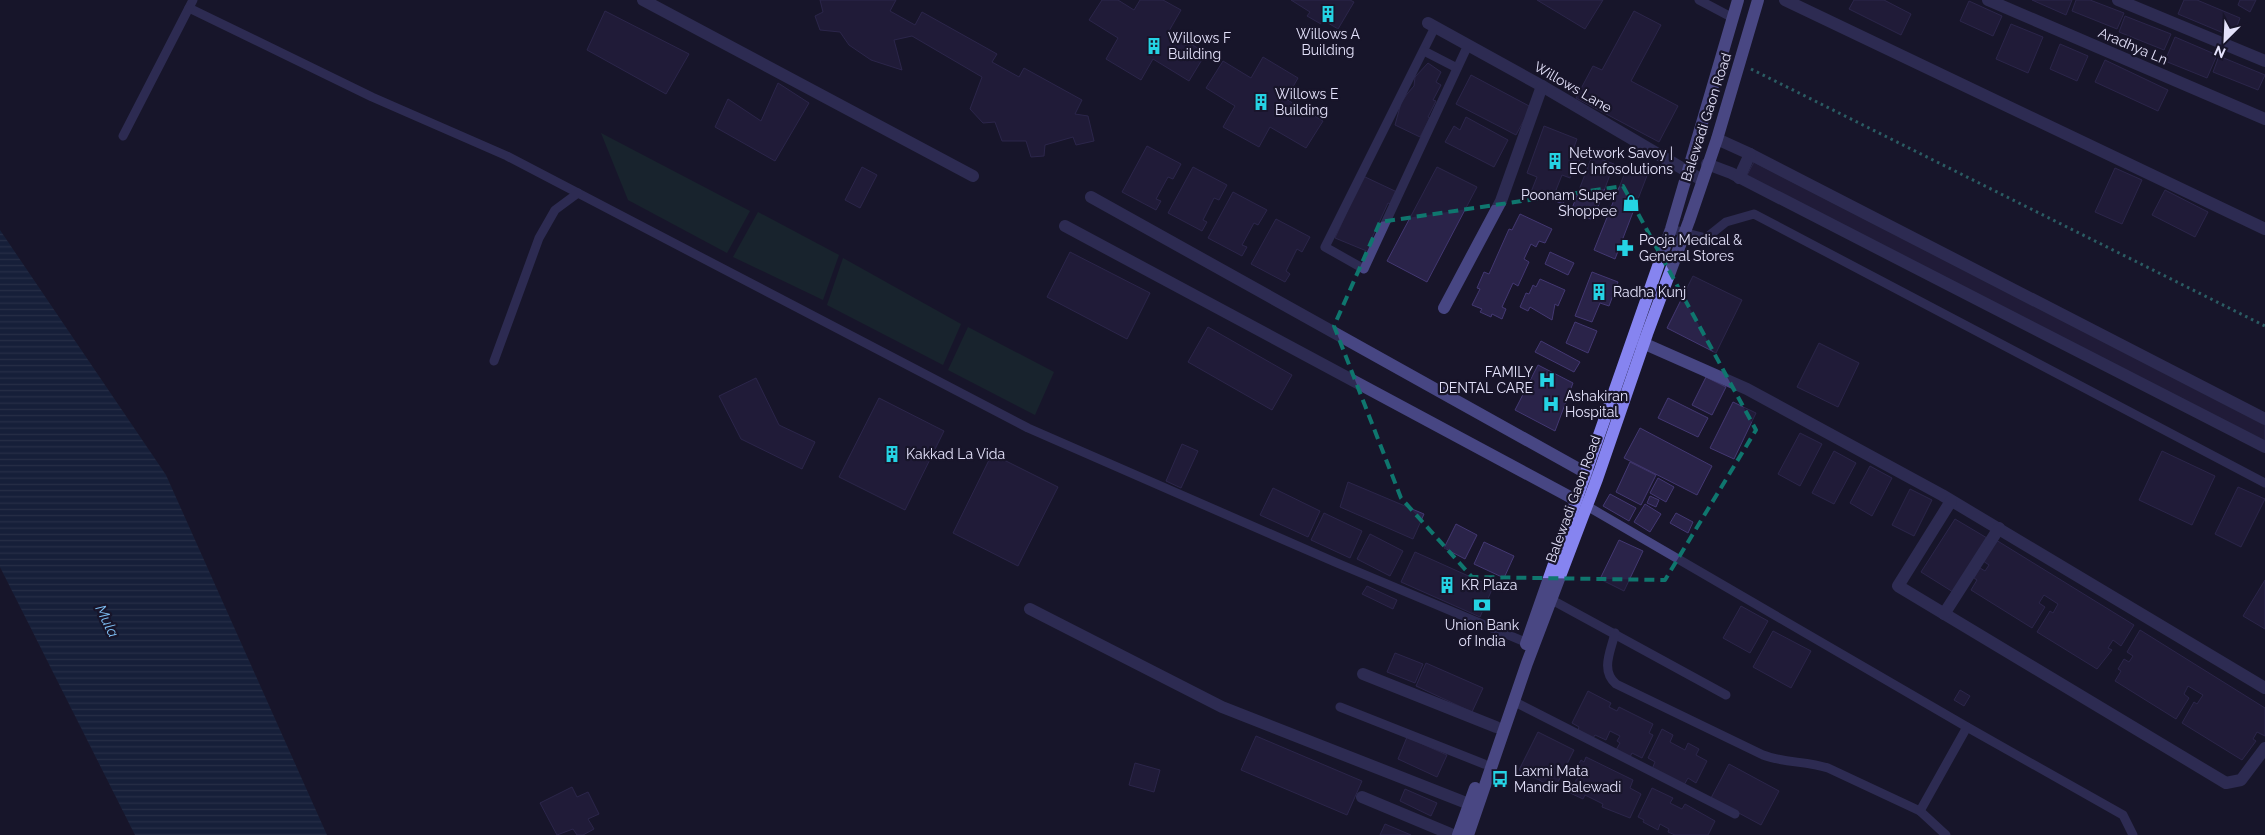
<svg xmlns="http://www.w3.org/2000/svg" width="2265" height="835" font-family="Raleway,sans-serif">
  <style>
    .green { fill: #193432 }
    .water { fill: url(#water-rules) }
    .building { fill: #2a2349; stroke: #433872 }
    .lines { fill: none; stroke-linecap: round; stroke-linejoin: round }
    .path { stroke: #41b1a9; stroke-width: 3; stroke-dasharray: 2.5 4; stroke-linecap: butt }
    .service { stroke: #474683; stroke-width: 9 }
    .minor { stroke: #474683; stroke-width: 12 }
    .secondary { stroke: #8684f0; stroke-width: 12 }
    .marked { fill: none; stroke: #0f766e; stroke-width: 4; stroke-dasharray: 10 6; stroke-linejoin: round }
    .labels { text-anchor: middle; stroke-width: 4.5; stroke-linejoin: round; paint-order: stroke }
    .poi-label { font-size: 14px; fill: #e4e2fb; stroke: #18152a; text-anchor: start }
    .street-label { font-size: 14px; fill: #e4e2fb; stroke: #18152a }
    .water-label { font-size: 15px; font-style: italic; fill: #7cbbef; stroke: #18152a }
  </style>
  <defs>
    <pattern id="water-rules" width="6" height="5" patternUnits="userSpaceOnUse" patternTransform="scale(1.25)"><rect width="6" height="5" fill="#162c4d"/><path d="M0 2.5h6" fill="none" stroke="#384a68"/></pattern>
  </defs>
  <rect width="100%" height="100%" fill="#18152a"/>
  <g class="green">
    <polygon points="601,133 750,211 727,253 628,200"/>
    <polygon points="758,212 839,255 823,300 733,257"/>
    <polygon points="843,258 961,324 943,365 827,305"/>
    <polygon points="968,327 1054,372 1035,415 948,370"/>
  </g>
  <polygon class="water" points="0,230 166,475 327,835 135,835 0,567"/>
  <g class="building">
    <polygon points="820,0 896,0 890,11 915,25 922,12 997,54 992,62 1019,77 1024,68 1082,100 1075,114 1088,116 1094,141 1076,145 1073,137 1045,145 1044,156 1031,157 1026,141 1002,141 995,122 983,123 970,109 982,77 912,36 894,40 902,70 871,60 849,45 840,32 820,30 815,16 823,12"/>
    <polygon points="1102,0 1118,0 1134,10 1140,0 1163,0 1181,10 1169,31 1206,53 1189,81 1153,59 1141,80 1106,59 1118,38 1089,20"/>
    <polygon points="1291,0 1350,0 1354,2 1338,29 1323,20 1321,24 1307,16 1310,12"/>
    <polygon points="1537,0 1603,0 1585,29"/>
    <polygon points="1854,0 1884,0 1911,14 1901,35 1849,9"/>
    <polygon points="2032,0 2072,0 2066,15"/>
    <polygon points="2076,0 2090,0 2124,13 2117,29 2072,11"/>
    <polygon points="2184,0 2197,0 2240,18 2233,37 2178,14"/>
    <polygon points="2240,0 2256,0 2250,12 2238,5"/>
    <polygon points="1969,1 2002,16 1993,36 1960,21"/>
    <polygon points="605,11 689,54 666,94 587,50"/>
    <polygon points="1634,11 1661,25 1631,81 1678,106 1659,142 1576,98 1593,66 1602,70"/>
    <polygon points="2125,16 2171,34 2164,50 2119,32"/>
    <polygon points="2011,24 2043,37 2028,73 1996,59"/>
    <polygon points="2175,37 2217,55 2207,78 2165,61"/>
    <polygon points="2060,44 2088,56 2077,81 2050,69"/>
    <polygon points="2219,56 2265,75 2258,90 2213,72"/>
    <polygon points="1263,57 1298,78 1286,99 1323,121 1306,148 1270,127 1259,147 1223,127 1235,106 1206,88 1223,61 1251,78"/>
    <polygon points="2105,60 2168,90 2158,111 2095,82"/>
    <polygon points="1428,63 1441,72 1436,82 1441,85 1433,100 1436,101 1428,117 1430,118 1420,137 1395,125 1401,103 1407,94 1414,86 1415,77"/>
    <polygon points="1471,75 1531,107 1516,135 1456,104"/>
    <polygon points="778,83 809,103 775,161 715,127 728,99 761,121"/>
    <polygon points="1466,117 1508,140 1494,167 1445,142 1454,126 1460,130"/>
    <polygon points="1544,126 1577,139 1573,150 1582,153 1576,170 1573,170 1570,178 1562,175 1556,190 1567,194 1563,204 1531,192 1537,177 1527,173"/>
    <polygon points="1147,146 1181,164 1173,179 1168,177 1156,199 1161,201 1156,210 1122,192"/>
    <polygon points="1592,156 1614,164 1593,220 1571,211"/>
    <polygon points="1754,162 2265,424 2265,443 1746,177"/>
    <polygon points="1628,165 1648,173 1615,259 1594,250"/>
    <polygon points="862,167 877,175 860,208 845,200"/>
    <polygon points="1193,167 1227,185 1219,200 1214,198 1203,220 1207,222 1202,231 1168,213"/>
    <polygon points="1437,167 1477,187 1427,282 1387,261"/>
    <polygon points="2115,168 2142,180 2122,224 2095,212"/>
    <polygon points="1363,176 1397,192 1391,204 1388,203 1371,240 1374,242 1369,252 1335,238"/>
    <polygon points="2165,190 2208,212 2195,237 2152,215"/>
    <polygon points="1233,192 1267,210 1258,225 1254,223 1242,245 1247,247 1242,256 1208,238"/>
    <polygon points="1520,214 1552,229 1545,243 1539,241 1536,247 1531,244 1524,259 1529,262 1518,286 1513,283 1502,307 1506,309 1502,319 1492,314 1491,317 1480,312 1482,309 1472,305 1480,289 1477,288 1484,272 1489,274 1509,229 1512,230"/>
    <polygon points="1276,219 1310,237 1302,252 1297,249 1286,271 1290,274 1285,282 1251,264"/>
    <polygon points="1070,252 1150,293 1127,339 1047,297"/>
    <polygon points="1550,252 1574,263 1568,275 1545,264"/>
    <polygon points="1592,272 1618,282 1609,306 1600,303 1592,322 1575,316"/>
    <polygon points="1693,276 1742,300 1716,353 1667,328"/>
    <polygon points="1540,279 1565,290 1558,306 1555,304 1552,320 1530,307 1528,311 1520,307 1526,293 1529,294 1533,285 1536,287"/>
    <polygon points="1575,322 1597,331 1588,353 1566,343"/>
    <polygon points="1208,327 1292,375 1272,410 1188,362"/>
    <polygon points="1541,341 1580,362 1574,372 1535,352"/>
    <polygon points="1819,343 1859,363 1838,407 1797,387"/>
    <polygon points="1538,365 1573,383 1555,431 1515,410"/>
    <polygon points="1706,377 1726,387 1712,415 1692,405"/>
    <polygon points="756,378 779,425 815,442 802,469 741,439 719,396"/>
    <polygon points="879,398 944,431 905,510 839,477"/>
    <polygon points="1668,398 1708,418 1698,437 1658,418"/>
    <polygon points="1733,402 1756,413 1734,459 1710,448"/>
    <polygon points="1640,428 1712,466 1697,495 1624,458"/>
    <polygon points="1800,433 1822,444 1800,486 1778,474"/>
    <polygon points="1182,444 1198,451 1181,488 1166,481"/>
    <polygon points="1834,451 1856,463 1834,504 1812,493"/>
    <polygon points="2162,451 2215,476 2192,525 2139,500"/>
    <polygon points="992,454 1058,487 1018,566 953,533"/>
    <polygon points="1630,462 1656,475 1641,505 1616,492"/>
    <polygon points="1870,466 1892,478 1872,516 1850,503"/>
    <polygon points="1658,478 1674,487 1666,502 1650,493"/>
    <polygon points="1348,482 1424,514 1413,539 1340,507"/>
    <polygon points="2238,487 2265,499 2241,547 2215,534"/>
    <polygon points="1273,488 1320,511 1308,537 1260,515"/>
    <polygon points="1910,489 1932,500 1914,536 1892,525"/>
    <polygon points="1610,494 1636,508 1629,521 1603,506"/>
    <polygon points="1650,496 1659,500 1656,507 1647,503"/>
    <polygon points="1645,504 1661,514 1650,532 1634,522"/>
    <polygon points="1324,513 1362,531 1350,558 1311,540"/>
    <polygon points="1676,513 1693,522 1688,533 1670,523"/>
    <polygon points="1955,519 1987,538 1953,592 1921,572"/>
    <polygon points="1456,524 1477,535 1465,559 1444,548"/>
    <polygon points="1370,534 1403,551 1390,576 1357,559"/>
    <polygon points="1619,540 1643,551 1624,591 1600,579"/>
    <polygon points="1996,540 2134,625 2121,646 2113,640 2108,648 2112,650 2097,669 2037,632 2050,611 2053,613 2058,604 2044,595 2039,603 2045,607 2032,628 1971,590 1977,580 1974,578 1980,568 1985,571 1989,565 1983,561"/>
    <polygon points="1484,542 1514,556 1504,578 1474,564"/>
    <polygon points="1415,552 1493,587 1480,617 1401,582"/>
    <polygon points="2265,580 2265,629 2243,616"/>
    <polygon points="1367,586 1397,600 1393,609 1362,594"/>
    <polygon points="1741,606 1768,621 1750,653 1723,638"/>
    <polygon points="2140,630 2265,708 2265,736 2257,732 2253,739 2256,741 2242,760 2182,723 2194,702 2197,704 2203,695 2188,686 2184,694 2189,698 2176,719 2115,681 2121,671 2118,669 2124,659 2129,662 2133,656 2127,652"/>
    <polygon points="1773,631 1811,651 1791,688 1753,667"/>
    <polygon points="1395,653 1423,664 1415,683 1387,672"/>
    <polygon points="1426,663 1483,688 1472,712 1416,686"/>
    <polygon points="1960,690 1970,696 1964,706 1954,700"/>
    <polygon points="1588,691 1611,703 1609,707 1617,711 1619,707 1653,724 1649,733 1653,735 1642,758 1632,753 1630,757 1616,750 1620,743 1617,741 1620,736 1610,731 1606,740 1595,735 1593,738 1578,730 1579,727 1572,723"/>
    <polygon points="1662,729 1673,735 1670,742 1685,750 1688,743 1699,749 1696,755 1707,761 1696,783 1688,778 1684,785 1652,769 1655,762 1648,758"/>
    <polygon points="1538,732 1574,750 1555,788 1519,770"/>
    <polygon points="1256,736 1362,781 1347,815 1241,770"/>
    <polygon points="1407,737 1447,755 1437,777 1398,759"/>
    <polygon points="1586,757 1633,780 1630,788 1641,794 1630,818 1602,807 1603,804 1585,795 1583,799 1568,792 1579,776 1574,773 1581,760 1584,762"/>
    <polygon points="1135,763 1160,770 1154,792 1129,785"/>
    <polygon points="1729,764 1779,791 1761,825 1711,798"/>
    <polygon points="572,787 577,797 588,792 599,814 588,819 594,829 583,835 577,835 573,829 557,835 540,803"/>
    <polygon points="1652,788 1673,798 1670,803 1682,809 1685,804 1715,821 1708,835 1675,835 1668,832 1669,829 1660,824 1658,830 1643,822 1644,820 1638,817"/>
    <polygon points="1405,789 1437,803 1431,816 1400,801"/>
    <polygon points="1385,824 1411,835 1380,835"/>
  </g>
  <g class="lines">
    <polyline class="path" points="1751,69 2265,326"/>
    <g class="service">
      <polyline points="1699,0 1733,18"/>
      <polyline points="189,8 372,97 507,156 1028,428 1337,563 1532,645"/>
      <polyline points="1435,27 1325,247 1364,269 1468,45"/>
      <polyline points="1424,51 1457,68"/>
      <polyline points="123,136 193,0"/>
      <polyline points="1671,229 1706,238 1726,222 1754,214 2265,483"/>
      <polyline points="494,361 539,238 555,210 578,193"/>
      <polyline points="1587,506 1967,727 2123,815 2133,835"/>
      <polyline points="1552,600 1726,695"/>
      <path d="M1615,633c-4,18 -15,37 1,51l147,71c21,8 43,6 65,13l92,43 26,24"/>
      <polyline points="1513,701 1735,814"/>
      <polyline points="1340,707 1484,764"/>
      <polyline points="1920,811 1967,727"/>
    </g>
    <g class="minor">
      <polyline points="643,0 973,176"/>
      <polyline points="1785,0 2265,229"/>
      <polyline points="1988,0 2265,119"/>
      <polyline points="2118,0 2265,61"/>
      <polyline points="1428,23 1542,86 1702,180"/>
      <polyline points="1717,139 1750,154 2265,419"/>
      <polyline points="1707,164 1731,173 2265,447"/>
      <polyline points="1739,178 1750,154"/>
      <polyline points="1091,197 1595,478"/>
      <polyline points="1065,226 1585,505"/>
      <polyline points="1444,308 1501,201 1542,86"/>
      <polyline points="1636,340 1747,389 1942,495 2265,688"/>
      <polyline points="1951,501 1898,586 2226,783 2241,780 2265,748"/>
      <polyline points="1030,609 1222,707 1469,804"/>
      <polyline points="1944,614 1999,528"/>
      <polyline points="1363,674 1496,727"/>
      <polyline points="1362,797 1453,835"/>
    </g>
    <g class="secondary">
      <polyline points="1526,644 1671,229 1738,0"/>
      <polyline points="1458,835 1475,788"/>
      <polyline points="1468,835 1527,663 1597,479 1647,334 1689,221 1717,139 1758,0"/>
    </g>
  </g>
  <path d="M0 0H2265V835H0ZM1623,186l133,244 -91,150 -193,-3 -71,-79 -67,-172 46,-104z" fill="#18152a" fill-opacity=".55" fill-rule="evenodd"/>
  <path class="marked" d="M1623,186l133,244 -91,150 -193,-3 -71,-79 -67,-172 46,-104z"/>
  <defs>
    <g id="building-bare" transform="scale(1.35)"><path d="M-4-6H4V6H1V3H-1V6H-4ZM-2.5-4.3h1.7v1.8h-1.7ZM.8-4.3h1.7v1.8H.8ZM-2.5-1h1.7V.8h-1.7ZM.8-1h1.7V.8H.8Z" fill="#25d3e4" stroke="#18152a" stroke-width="2.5" paint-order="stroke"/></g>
    <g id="shop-bare" transform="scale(1.35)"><path d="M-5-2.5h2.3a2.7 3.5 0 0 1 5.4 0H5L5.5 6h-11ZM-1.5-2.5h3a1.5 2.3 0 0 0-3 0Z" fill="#25d3e4" stroke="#18152a" stroke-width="2.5" paint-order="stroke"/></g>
    <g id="pharmacy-bare" transform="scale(1.35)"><path d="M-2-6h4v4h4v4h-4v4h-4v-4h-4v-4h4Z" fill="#25d3e4" stroke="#18152a" stroke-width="2.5" paint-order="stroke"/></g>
    <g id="hospital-bare" transform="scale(1.35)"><path d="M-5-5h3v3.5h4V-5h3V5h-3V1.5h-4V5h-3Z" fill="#25d3e4" stroke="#18152a" stroke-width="2.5" paint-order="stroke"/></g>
    <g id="bank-bare" transform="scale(1.35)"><path d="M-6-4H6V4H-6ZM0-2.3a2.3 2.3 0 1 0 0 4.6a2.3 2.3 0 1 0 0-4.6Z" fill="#25d3e4" stroke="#18152a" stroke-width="2.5" paint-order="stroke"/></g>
    <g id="bus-bare" transform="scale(1.35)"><path d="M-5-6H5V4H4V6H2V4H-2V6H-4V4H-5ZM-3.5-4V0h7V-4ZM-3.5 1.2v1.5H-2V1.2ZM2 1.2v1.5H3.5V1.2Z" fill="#25d3e4" stroke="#18152a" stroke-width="2.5" paint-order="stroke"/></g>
  </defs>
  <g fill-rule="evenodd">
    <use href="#building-bare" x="1328" y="14"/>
    <use href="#building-bare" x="1154" y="46"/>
    <use href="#building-bare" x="1261" y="102"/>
    <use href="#building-bare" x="1555" y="161"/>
    <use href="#shop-bare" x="1631" y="203"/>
    <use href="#pharmacy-bare" x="1625" y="248"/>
    <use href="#building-bare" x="1599" y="292"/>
    <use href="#hospital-bare" x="1547" y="380"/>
    <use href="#hospital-bare" x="1551" y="404"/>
    <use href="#building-bare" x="892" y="454"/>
    <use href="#building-bare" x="1447" y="585"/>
    <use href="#bank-bare" x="1482" y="605"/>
    <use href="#bus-bare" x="1500" y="779"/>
  </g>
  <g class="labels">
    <g class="poi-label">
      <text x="1328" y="39" text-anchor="middle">Willows A<tspan x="1328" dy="16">Building</tspan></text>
      <text x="1168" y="43">Willows F<tspan x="1168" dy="16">Building</tspan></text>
      <text x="1275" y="99">Willows E<tspan x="1275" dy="16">Building</tspan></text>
      <text x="1569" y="158">Network Savoy |<tspan x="1569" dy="16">EC Infosolutions</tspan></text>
      <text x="1617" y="200" text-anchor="end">Poonam Super<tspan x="1617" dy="16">Shoppee</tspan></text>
      <text x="1639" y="245">Pooja Medical &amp;<tspan x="1639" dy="16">General Stores</tspan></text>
      <text x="1613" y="297">Radha Kunj</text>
      <text x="1533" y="377" text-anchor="end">FAMILY<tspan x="1533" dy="16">DENTAL CARE</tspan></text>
      <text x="1565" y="401">Ashakiran<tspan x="1565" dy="16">Hospital</tspan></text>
      <text x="906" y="459">Kakkad La Vida</text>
      <text x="1461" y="590">KR Plaza</text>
      <text x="1482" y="630" text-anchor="middle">Union Bank<tspan x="1482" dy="16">of India</tspan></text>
      <text x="1514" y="776">Laxmi Mata<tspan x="1514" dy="16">Mandir Balewadi</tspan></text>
    </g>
    <g class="street-label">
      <text transform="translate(2133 46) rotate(23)" y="5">Aradhya Ln</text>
      <text transform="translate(1573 87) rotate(30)" y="5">Willows Lane</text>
      <text transform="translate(1706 117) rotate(-72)" y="5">Balewadi Gaon Road</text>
      <text transform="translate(1573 499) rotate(-70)" y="5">Balewadi Gaon Road</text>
    </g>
    <g class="water-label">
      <text transform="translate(107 621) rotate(64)" y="5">Mula</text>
    </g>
  </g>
  <g transform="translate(2225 40) rotate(204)" stroke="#18152a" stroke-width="4" paint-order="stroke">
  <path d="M0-4L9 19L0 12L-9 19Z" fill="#e4e2fb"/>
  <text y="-8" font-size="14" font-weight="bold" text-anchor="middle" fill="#e4e2fb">N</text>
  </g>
</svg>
